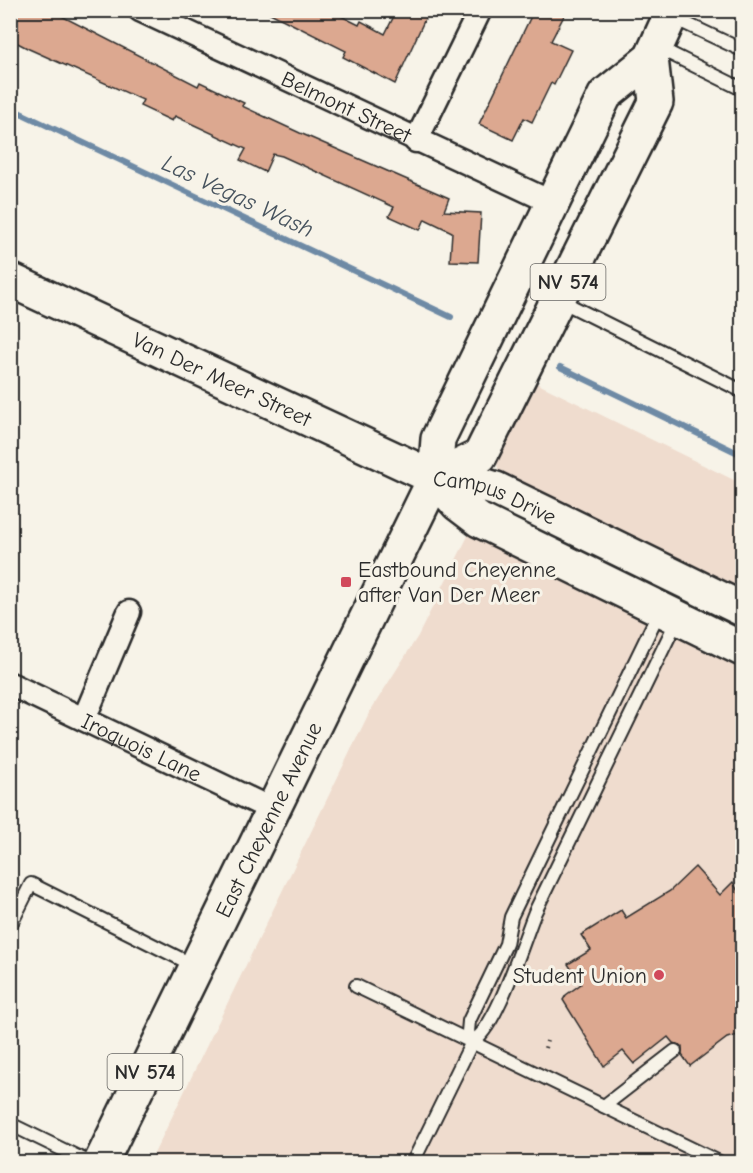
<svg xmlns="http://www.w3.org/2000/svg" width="753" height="1173" font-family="'Comic Neue',sans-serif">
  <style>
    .built { fill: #efdcce }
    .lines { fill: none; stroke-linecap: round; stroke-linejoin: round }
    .stream { stroke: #6e8aa5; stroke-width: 6 }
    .building { fill: #dca890; stroke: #2b2b2b; stroke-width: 1.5 }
    .lane-casing { stroke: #2b2b2b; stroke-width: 16 }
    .street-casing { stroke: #2b2b2b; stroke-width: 27 }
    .secondary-casing { stroke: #2b2b2b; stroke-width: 38 }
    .primary-casing { stroke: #2b2b2b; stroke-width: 38 }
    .path { stroke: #2b2b2b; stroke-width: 4; stroke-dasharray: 1.5 4.5; stroke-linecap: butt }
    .lane { stroke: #f7f3e8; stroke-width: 12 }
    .street { stroke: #f7f3e8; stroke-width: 22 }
    .secondary { stroke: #f7f3e8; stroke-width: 33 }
    .primary { stroke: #f7f3e8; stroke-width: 33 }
    .poi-dot { fill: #d1495b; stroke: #f7f3e8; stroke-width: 2 }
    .labels { text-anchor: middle; stroke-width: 6; stroke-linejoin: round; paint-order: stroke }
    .shield { fill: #f7f3e8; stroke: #686764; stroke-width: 1.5 }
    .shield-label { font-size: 21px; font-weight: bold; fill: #2b2b2b }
    .street-label { font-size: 22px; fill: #2b2b2b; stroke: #f7f3e8 }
    .poi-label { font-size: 22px; fill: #2b2b2b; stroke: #f7f3e8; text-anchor: start }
    .water-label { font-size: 24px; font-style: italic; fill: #47535e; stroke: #f7f3e8 }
  </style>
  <rect width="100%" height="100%" fill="#f7f3e8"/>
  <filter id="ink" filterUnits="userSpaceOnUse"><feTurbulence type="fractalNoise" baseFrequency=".0167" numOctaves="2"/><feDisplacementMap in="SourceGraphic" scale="12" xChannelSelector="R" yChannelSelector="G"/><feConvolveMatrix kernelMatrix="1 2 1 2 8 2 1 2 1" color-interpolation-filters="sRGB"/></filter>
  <g filter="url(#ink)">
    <polygon class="built" points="532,381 742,484 742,1162 150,1162 369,713 418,636 499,474 496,456"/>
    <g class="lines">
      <g class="stream">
        <polyline points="10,108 451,317"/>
        <polyline points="560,367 742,455"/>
      </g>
    </g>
    <g class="building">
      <polygon points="10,10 50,10 198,86 200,82 244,103 242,106 300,133 449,198 444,211 481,213 478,262 450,261 452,232 425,219 420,230 389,216 394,207 282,156 273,154 265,172 240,160 246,149 175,116 172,121 140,106 143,100 29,49 10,39"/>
      <polygon points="264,10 329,10 359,25 361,21 385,34 397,10 429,10 395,84 343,57 346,51"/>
      <polygon points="534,10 567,10 551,41 571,50 554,85 551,83 532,122 524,118 513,140 479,124"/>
      <polygon points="695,867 720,895 733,882 742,899 742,1034 727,1038 690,1066 682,1055 682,1046 673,1043 668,1037 634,1064 623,1051 604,1066 563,1000 566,995 581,984 568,964 591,950 581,935 621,910 626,918 670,891"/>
    </g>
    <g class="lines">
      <g class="lane-casing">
        <g id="lane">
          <polyline points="672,17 742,50"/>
          <polyline points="657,47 742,89"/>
          <polyline points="559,300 742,391"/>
          <polyline points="10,926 31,884 195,966"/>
          <polyline points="356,986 719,1162"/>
          <polyline points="472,1042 468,1032 469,1021 506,944 511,917 660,610"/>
          <polyline points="604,1106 675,1051"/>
          <polyline points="10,1124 88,1162"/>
          <path d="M413,1162l59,-120c25,-14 51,-101 63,-130l143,-294"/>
        </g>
      </g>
      <g class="street-casing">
        <g id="street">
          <path id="s1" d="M140,10l413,193"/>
          <polyline points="416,141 480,10"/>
          <path id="s2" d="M10,684l263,126"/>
          <polyline points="84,719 129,612"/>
        </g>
      </g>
      <g class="secondary-casing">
        <g id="secondary">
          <path id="s3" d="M10,280l425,198 35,3 26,8 246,120"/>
          <polyline points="435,478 458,504 479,520 742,649"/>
        </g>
      </g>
      <g class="primary-casing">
        <g id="primary">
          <polyline points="435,478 480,456 656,102 651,58"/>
          <path id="s4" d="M101,1162l334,-684 3,-39 167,-344 46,-37 22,-48"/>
        </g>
      </g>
      <polyline class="path" points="545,1048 547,1041"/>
      <use href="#lane" class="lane"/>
      <use href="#street" class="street"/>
      <use href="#secondary" class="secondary"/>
      <use href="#primary" class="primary"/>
    </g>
  </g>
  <g class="poi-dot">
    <rect x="340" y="576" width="12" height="12" rx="3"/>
    <circle cx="659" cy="975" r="6"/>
  </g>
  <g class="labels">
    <g class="shield">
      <rect x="530.5" y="264" width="75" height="36" rx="4.5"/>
      <rect x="107.5" y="1054" width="75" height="36" rx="4.5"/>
    </g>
    <g class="shield-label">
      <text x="568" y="289">NV 574</text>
      <text x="145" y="1079">NV 574</text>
    </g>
    <g class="street-label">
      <text dy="8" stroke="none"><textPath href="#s1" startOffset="228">Belmont Street</textPath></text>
      <text dy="8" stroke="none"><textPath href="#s3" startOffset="234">Van Der Meer Street</textPath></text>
      <text dy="8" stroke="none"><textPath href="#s3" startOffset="532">Campus Drive</textPath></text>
      <text dy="8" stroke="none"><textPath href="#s2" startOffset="146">Iroquois Lane</textPath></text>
      <text dy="8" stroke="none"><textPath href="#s4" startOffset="381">East Cheyenne Avenue</textPath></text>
    </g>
    <g class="poi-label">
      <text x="358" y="577">Eastbound Cheyenne<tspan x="358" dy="25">after Van Der Meer</tspan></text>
      <text x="647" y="983" text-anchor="end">Student Union</text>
    </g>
    <g class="water-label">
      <text transform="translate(238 196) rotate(25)" y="8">Las Vegas Wash</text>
    </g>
  </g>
  <rect width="753" height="1173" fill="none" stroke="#f7f3e8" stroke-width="36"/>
  <rect x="18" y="18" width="717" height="1137" fill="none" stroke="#2b2b2b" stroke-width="2" filter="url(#ink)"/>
</svg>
